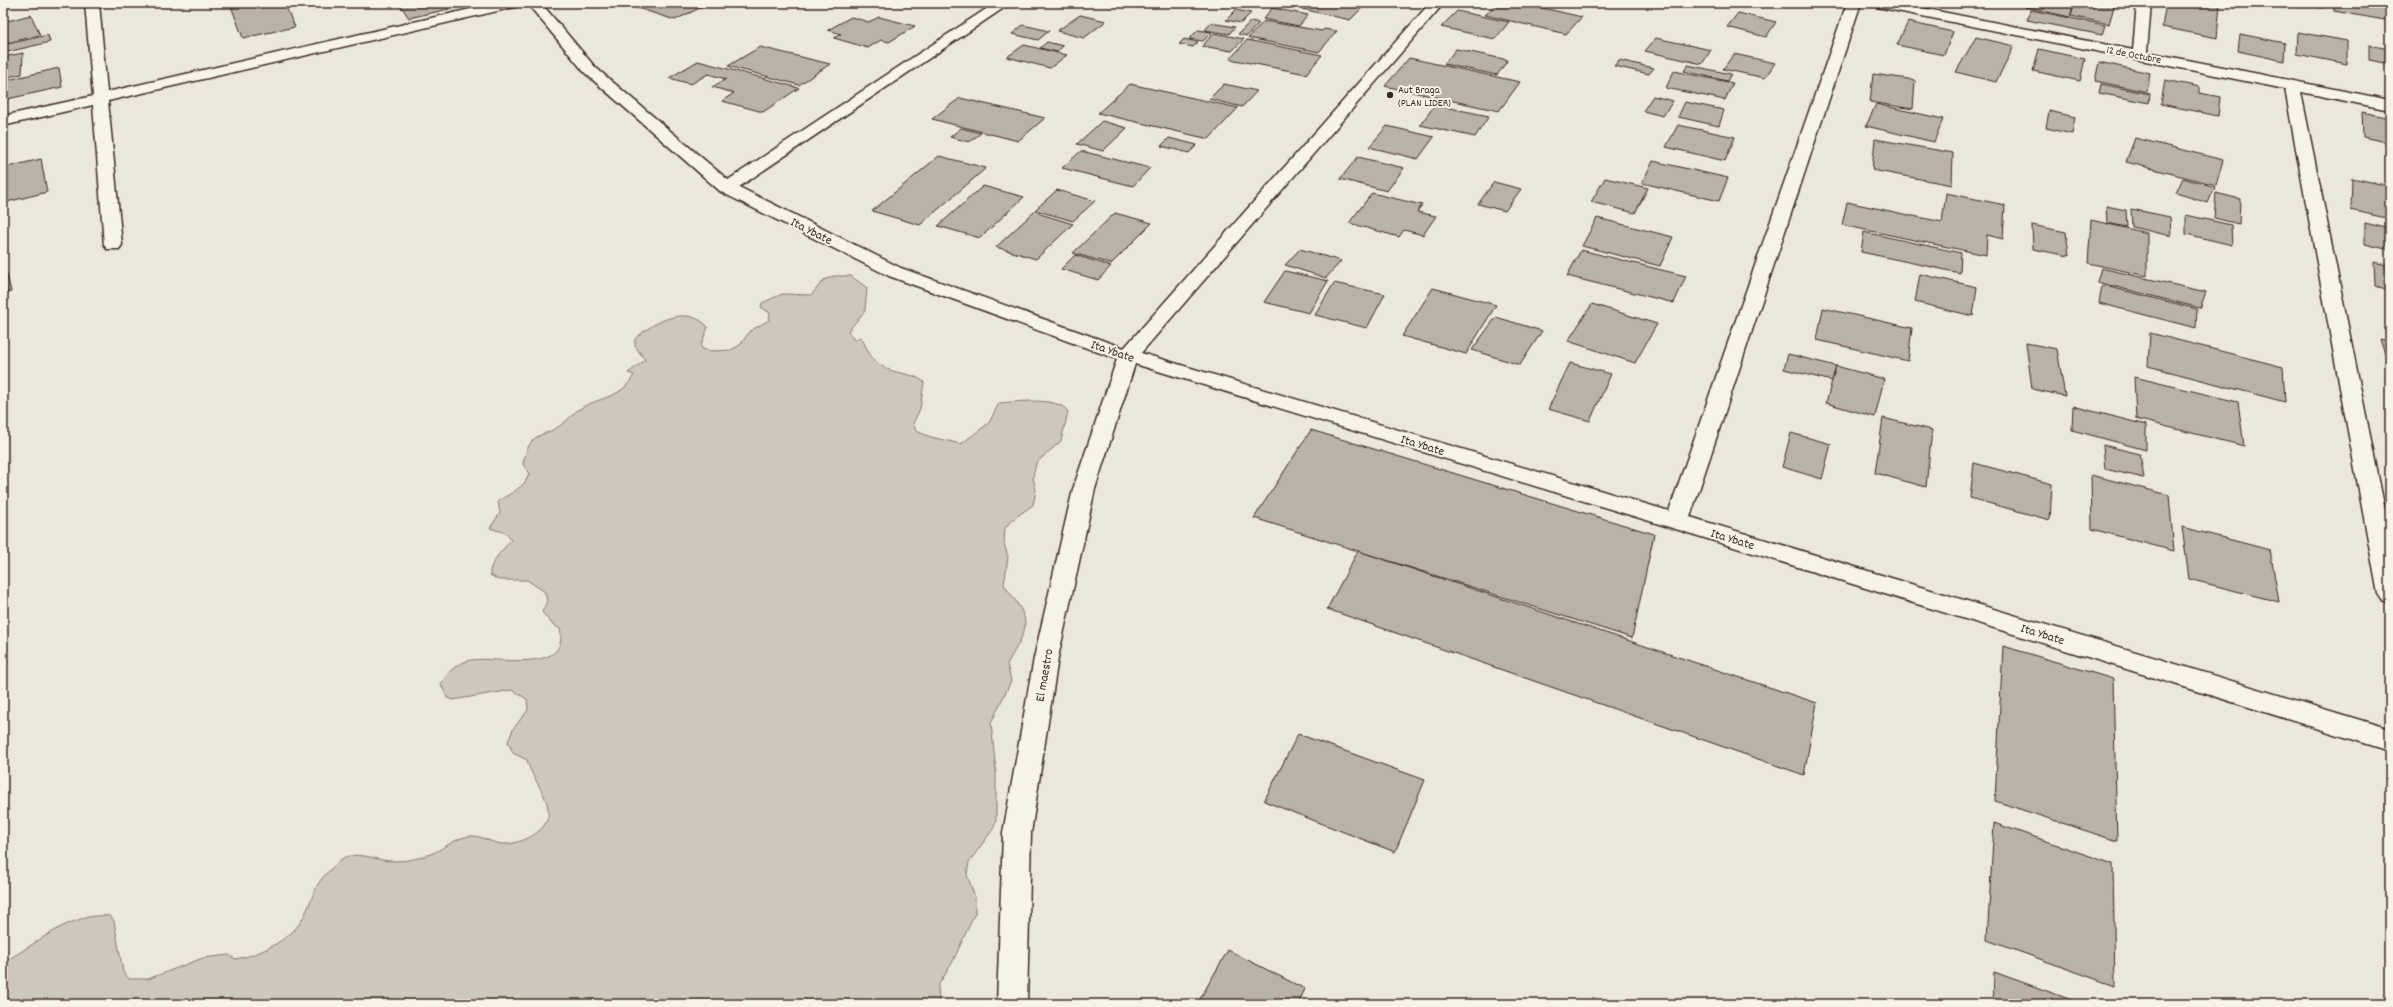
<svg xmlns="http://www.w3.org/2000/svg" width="2393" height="1007" font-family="Dekko,sans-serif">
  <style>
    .green { fill: #cec8bc; stroke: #84796d }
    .building { fill: #bab2a7; stroke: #3b2a1e }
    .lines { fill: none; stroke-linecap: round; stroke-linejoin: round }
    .minor-casing { stroke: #3b2a1e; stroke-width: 3 }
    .minor { fill: #f7f3e8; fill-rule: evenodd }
    .poi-dot { fill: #3b2a1e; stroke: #f7f3e8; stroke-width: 1.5 }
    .labels { text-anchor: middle; stroke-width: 4; stroke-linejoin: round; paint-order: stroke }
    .far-street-label { font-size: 11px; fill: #3b2a1e; stroke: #f7f3e8 }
    .far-poi-label { font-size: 11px; fill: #3b2a1e; stroke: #f7f3e8; text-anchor: start }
    .street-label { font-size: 13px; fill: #3b2a1e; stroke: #f7f3e8 }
  </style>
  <rect width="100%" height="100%" fill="#ece7dc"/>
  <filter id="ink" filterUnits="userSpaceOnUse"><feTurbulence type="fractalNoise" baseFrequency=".025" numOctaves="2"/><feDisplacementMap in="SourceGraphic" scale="8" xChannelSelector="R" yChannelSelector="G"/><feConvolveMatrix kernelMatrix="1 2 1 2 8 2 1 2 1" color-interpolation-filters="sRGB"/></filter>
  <g filter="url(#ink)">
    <path class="green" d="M834,276h17l16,12 -2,23 -17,20 6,9 6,-3 2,2c5,9 9,21 18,26 13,10 31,6 44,17l-4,27 -7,14 3,8 15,6 30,7 28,-21 10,-20c16,-1 60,-7 69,9l-7,29 -25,22 -3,14 3,14 -3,14 -20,14 -8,9 -1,15 4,14 -4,28c29,38 26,39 3,79l4,17 -20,42 5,48v51l-3,7 -24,33 -2,13 8,22v16l-23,50 -14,23 1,18h-936v-42c34,-17 65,-50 107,-46l4,5 9,51 6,7h19l55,-21 26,-3 6,4c22,-3 55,-19 66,-38 14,-22 9,-34 32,-54 3,-3 8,-8 12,-10 18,-6 32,5 50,4 12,0 27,-3 38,-8 12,-5 25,-17 39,-17 11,0 21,8 32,8 12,0 28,-6 36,-14 23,-21 -8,-47 -13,-70l-14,-7 -5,-11 5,-13 15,-19 -1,-11 -15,-9 -59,10 -6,-2 -6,-14c6,-12 16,-21 30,-24 26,-4 99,15 89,-31l-9,-6 -9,-11 5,-11 -2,-9 -18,-12h-28l-9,-5c-1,-13 14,-26 21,-35l-5,-7 -16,-5 10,-15 -2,-12c11,-7 27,-13 31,-27l-6,-10c8,-37 18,-23 42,-42 5,-4 10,-11 16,-14 21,-12 40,-9 53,-33l-6,-2 17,-13 -10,-14v-7c19,-18 52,-35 73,-12l-7,18 1,4 10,2 19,-1 9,-5 10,-14 19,-11 1,-7 -9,-6 1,-4 20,-9 29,1 13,-15z"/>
    <g class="building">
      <polygon points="247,3 284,3 295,27 243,38 231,6"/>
      <polygon points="399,3 445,3 449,9 409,18"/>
      <polygon points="638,3 710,3 675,20 631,6"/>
      <polygon points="1308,3 1350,3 1364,6 1350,20 1302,9"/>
      <polygon points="1498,3 1521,3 1582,17 1566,34 1485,15"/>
      <polygon points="2026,3 2074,3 2070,17 2025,7"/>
      <polygon points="2075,3 2115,3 2109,24 2071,16"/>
      <polygon points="2166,3 2220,3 2217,38 2162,27"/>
      <polygon points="2296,3 2323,3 2323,8"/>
      <polygon points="2333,3 2390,3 2390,21 2334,11"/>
      <polygon points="1272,8 1308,15 1299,26 1263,19"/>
      <polygon points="1236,10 1251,13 1241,23 1226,20"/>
      <polygon points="2031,10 2105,25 2102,35 2027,20"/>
      <polygon points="1457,11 1509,22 1495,39 1441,27"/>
      <polygon points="1738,13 1776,22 1766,37 1727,27"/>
      <polygon points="31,15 40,35 3,44 3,22"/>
      <polygon points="1080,15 1106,21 1084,38 1057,31"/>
      <polygon points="851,17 869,22 879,17 915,26 889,42 881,40 868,48 834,38 841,34 828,30"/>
      <polygon points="1251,21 1259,23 1247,36 1238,34"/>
      <polygon points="1264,21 1322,31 1324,29 1337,31 1319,52 1248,38"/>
      <polygon points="1908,22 1953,32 1944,55 1897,45"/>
      <polygon points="1211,23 1235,27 1229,34 1205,30"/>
      <polygon points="1023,25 1049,31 1038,40 1012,34"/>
      <polygon points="1198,30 1212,32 1203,41 1189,39"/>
      <polygon points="2298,32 2347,41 2347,64 2297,54"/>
      <polygon points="1214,33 1244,39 1232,51 1202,46"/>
      <polygon points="2240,34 2285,43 2284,61 2238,51"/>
      <polygon points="48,35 50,42 3,53 3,45"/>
      <polygon points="1976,37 2014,46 1996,82 1956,72"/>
      <polygon points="1656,38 1711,50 1702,64 1645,51"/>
      <polygon points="1184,39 1198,42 1193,47 1179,44"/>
      <polygon points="1247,40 1322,55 1306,74 1230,59"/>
      <polygon points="1047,42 1063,46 1057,52 1040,48"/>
      <polygon points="2389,44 2390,44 2390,64 2369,60 2369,45 2389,49"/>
      <polygon points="1024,45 1067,55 1050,68 1007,57"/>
      <polygon points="760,47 830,64 799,85 728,66"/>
      <polygon points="1456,49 1508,60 1497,75 1444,64"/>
      <polygon points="2039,49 2085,59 2080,81 2033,71"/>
      <polygon points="23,53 22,74 3,78 3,57"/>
      <polygon points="1734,54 1775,63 1765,78 1723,69"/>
      <polygon points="1409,58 1520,82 1499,111 1385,86"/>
      <polygon points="1619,60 1654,68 1649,74 1614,66"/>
      <polygon points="698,61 759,77 799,88 763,112 722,101 734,93 712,87 726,79 708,74 691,84 669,78"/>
      <polygon points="2099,62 2150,73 2147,92 2095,81"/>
      <polygon points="1688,65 1731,74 1727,81 1684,71"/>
      <polygon points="59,68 62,87 3,100 3,81"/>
      <polygon points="1674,71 1733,83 1725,100 1666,88"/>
      <polygon points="1873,74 1915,80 1913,109 1870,102"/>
      <polygon points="2165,80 2200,87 2200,93 2220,97 2218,116 2161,104"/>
      <polygon points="1130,84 1238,108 1209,139 1098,113"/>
      <polygon points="1224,84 1257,91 1242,107 1209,99"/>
      <polygon points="2101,84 2150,94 2149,103 2099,93"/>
      <polygon points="1653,96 1673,101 1663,116 1643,111"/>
      <polygon points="960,98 1045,118 1018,141 932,119"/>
      <polygon points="1685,102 1724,110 1719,126 1678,117"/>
      <polygon points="1876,104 1943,119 1934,142 1866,126"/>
      <polygon points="1435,105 1489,116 1475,137 1420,125"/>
      <polygon points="2049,111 2075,117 2072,134 2046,128"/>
      <polygon points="2362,112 2390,118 2390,143 2363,137"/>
      <polygon points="1102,121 1127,128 1103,151 1077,144"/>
      <polygon points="1678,125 1735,137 1725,161 1666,147"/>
      <polygon points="1387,126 1434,137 1418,159 1369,147"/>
      <polygon points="961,128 981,133 969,142 950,137"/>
      <polygon points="1169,138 1197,145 1189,153 1161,146"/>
      <polygon points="2135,138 2223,160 2216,185 2126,162"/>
      <polygon points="1875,139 1953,153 1952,185 1872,170"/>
      <polygon points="1081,151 1150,168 1133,186 1062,168"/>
      <polygon points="939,156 986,168 920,225 872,211"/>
      <polygon points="1358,157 1404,168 1387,191 1340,179"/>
      <polygon points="41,159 47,192 3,203 3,168"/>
      <polygon points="1653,161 1728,178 1719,201 1642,183"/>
      <polygon points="1605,178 1648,188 1635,213 1591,202"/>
      <polygon points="2183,178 2215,187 2208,203 2176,193"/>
      <polygon points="2352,178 2390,186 2390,219 2351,210"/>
      <polygon points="1494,182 1521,189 1505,211 1478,204"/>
      <polygon points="983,186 1024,197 980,238 938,226"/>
      <polygon points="1057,190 1095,201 1073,221 1035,210"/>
      <polygon points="1372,193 1422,205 1417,212 1436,216 1423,235 1404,230 1399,237 1349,223"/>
      <polygon points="1946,193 2005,205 2003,239 1987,235 1986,255 1842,225 1847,202 1942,222"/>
      <polygon points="2216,193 2240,199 2239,224 2214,218"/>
      <polygon points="2106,206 2126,210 2127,227 2107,223"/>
      <polygon points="2131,209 2170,217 2171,236 2132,227"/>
      <polygon points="1034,212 1073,224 1036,259 996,247"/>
      <polygon points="1115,213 1152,223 1111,264 1073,253"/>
      <polygon points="2186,215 2231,225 2232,245 2186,234"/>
      <polygon points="1597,218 1673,237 1660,266 1582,246"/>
      <polygon points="2091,220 2147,233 2147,276 2088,263"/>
      <polygon points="2365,223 2390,229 2390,250 2365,244"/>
      <polygon points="2032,225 2066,232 2069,256 2033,249"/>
      <polygon points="1864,232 1961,253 1960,273 1861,252"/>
      <polygon points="1300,249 1341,261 1326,278 1285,265"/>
      <polygon points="1581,250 1686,276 1674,303 1567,276"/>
      <polygon points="1075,255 1111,266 1098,280 1061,269"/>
      <polygon points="2374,262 2390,266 2390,290 2375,286"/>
      <polygon points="2101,268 2206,292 2200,308 2097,282"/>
      <polygon points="1285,271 1328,281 1309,313 1264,302"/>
      <polygon points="7,274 11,292 3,294 3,275"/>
      <polygon points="1920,274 1977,287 1973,316 1915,302"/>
      <polygon points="1334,283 1385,294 1367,328 1315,315"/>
      <polygon points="2102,285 2197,309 2196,328 2099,303"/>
      <polygon points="1433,288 1496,305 1466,354 1402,336"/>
      <polygon points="1592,304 1657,324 1635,363 1568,341"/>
      <polygon points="1823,308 1912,328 1908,361 1817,340"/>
      <polygon points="1496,317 1542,331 1520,365 1472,350"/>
      <polygon points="2150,333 2283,367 2285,402 2148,366"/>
      <polygon points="2380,339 2390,341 2390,371 2390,370"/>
      <polygon points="2026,343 2057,349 2065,396 2032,389"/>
      <polygon points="1788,354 1836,366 1832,381 1784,369"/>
      <polygon points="1570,363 1611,374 1590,421 1548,409"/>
      <polygon points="1836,366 1884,379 1875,417 1826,403"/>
      <polygon points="2134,377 2238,402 2244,446 2136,419"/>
      <polygon points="2073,406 2146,425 2146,450 2072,430"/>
      <polygon points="1883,418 1932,430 1926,487 1875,473"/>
      <polygon points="1311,430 1654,534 1632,638 1254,518"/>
      <polygon points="1791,433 1831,444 1822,479 1782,467"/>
      <polygon points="2103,445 2140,454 2144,478 2105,469"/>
      <polygon points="1974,463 2052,484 2050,520 1970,498"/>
      <polygon points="2091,475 2169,495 2174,551 2092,529"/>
      <polygon points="2182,527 2270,550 2279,602 2189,579"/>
      <polygon points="1358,551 1817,703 1804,775 1327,609"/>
      <polygon points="2003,646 2113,679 2117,841 1995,801"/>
      <polygon points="1298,734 1425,780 1395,852 1264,801"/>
      <polygon points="1994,823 2113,864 2115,986 1987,940"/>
      <polygon points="1228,950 1305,989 1298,1004 1197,1004"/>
      <polygon points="1994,972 2083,1004 1993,1004"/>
    </g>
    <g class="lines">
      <g class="minor-casing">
        <g id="minor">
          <polygon points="85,3 99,3 107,92 497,3 522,3 515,7 108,101 122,245 119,249 107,249 104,245 93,105 3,126 3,116 93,96"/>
          <polygon points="527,3 541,3 595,67 728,180 995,3 1011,3 739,187 901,268 1124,348 1430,3 1444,3 1141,353 1669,511 1847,3 1861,3 1690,517 2390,729 2390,751 1669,527 1135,364 1095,489 1058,658 1031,833 1027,1004 997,1004 1003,833 1034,658 1073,489 1117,359 889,276 721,192 585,73"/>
          <polygon points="1870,3 1897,3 2133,50 2137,3 2151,3 2147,52 2390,100 2390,110 2301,92 2390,535 2390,603 2382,600 2378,594 2285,89 1877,7"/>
        </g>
      </g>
      <use href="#minor" class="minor"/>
    </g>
  </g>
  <circle class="poi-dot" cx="1390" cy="95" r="4"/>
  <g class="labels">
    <g class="far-street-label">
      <text transform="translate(2134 54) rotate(11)" y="4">12 de Octubre</text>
    </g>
    <g class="far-poi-label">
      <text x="1398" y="93">Aut Braga<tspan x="1398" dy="13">(PLAN LIDER)</tspan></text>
    </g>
    <g class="street-label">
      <text transform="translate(812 230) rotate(27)" y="5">Ita Ybate</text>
      <text transform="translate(1113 350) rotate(19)" y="5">Ita Ybate</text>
      <text transform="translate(1423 444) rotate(17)" y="5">Ita Ybate</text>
      <text transform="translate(1733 538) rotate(17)" y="5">Ita Ybate</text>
      <text transform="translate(2043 633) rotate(17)" y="5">Ita Ybate</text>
      <text transform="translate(1043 675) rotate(-80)" y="5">El maestro</text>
    </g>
  </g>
  <rect width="2393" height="1007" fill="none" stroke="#f7f3e8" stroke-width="16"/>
  <rect x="8" y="8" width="2377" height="991" fill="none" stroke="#3b2a1e" stroke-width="1.5" filter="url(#ink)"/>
</svg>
